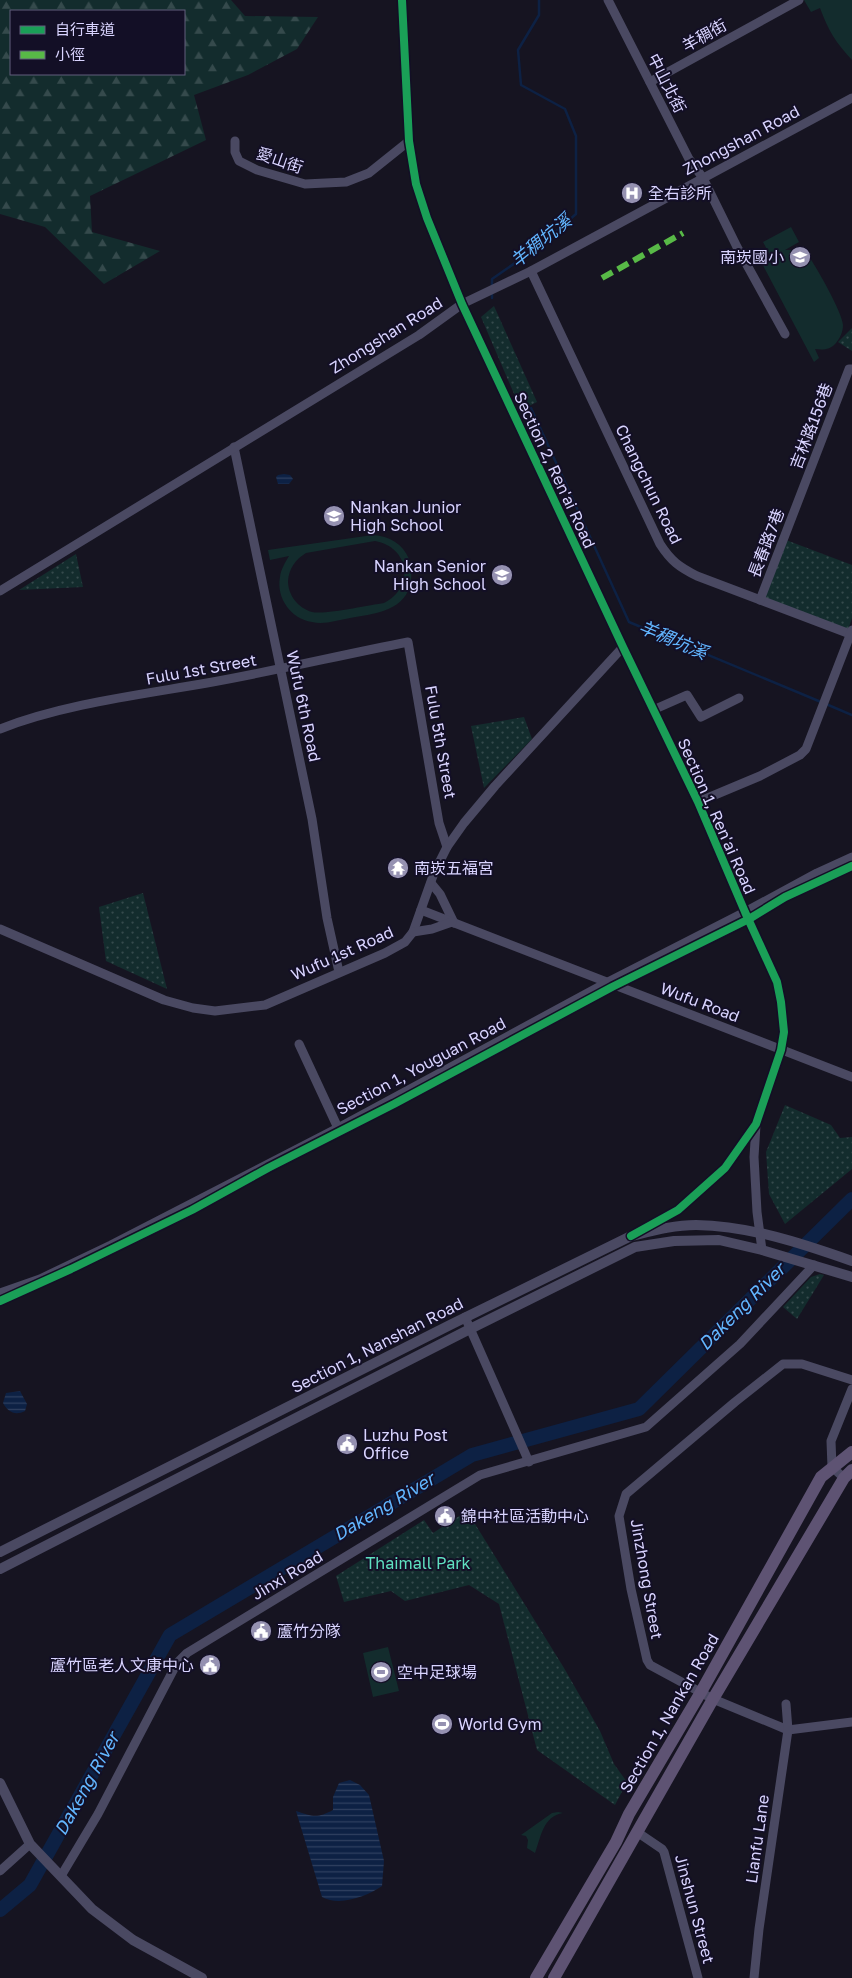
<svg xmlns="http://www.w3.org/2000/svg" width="852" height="1978" font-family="'Golos Text','Noto Sans TC',sans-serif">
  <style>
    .grass { fill: #132c2d; fill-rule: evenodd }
    .forest { fill: url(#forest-firs); fill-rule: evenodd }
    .park { fill: url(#park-dots) }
    .water { fill: url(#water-rules) }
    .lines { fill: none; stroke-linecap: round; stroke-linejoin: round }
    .stream { stroke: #0d2144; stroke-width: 2.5 }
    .river { stroke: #0d2144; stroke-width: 14 }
    .minor { stroke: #4a4962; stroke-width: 9 }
    .tertiary { stroke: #4a4962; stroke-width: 10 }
    .primary { stroke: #5e5373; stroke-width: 12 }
    .quiet { stroke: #58b947; stroke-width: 6; stroke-dasharray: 12 6; stroke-linecap: butt }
    .cycleway-casing { stroke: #130f26; stroke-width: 11 }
    .cycleway { stroke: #1a9f57; stroke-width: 8 }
    .labels { text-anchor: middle; stroke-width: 4; stroke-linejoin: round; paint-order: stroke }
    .street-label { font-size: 16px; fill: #d9d4ff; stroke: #130f26 }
    .poi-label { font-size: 16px; fill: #d9d4ff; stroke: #130f26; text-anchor: start }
    .park-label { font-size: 16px; fill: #5fe0c0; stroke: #130f26 }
    .water-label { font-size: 18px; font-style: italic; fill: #62b6ff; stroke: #130f26 }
  </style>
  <defs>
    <pattern id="forest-firs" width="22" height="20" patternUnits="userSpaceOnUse" patternTransform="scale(1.25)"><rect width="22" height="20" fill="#132c2d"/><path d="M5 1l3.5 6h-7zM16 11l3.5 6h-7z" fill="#354a4c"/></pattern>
    <pattern id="park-dots" width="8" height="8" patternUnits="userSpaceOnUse" patternTransform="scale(1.25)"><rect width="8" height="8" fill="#132c2d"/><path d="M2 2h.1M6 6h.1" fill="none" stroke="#354a4c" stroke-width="1.8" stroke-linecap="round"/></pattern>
    <pattern id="water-rules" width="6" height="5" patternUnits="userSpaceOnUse" patternTransform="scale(1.25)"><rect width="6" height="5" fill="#0d2144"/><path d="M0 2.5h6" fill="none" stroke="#304060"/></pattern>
  </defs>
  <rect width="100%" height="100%" fill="#161421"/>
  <g class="grass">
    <path d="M804,0h48v60c-16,-17 -24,-30 -32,-52l-9,4z"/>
    <path d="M791,227l8,15 -14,8h17l4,2c9,13 36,59 37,73 0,7 -3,13 -7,18 -6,7 -13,7 -21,6l4,9 -5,4 -58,-110 7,-4 6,14 8,-7 -6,2 -8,-15z"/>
    <path d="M373,535c16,1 30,9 36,24 3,9 3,18 1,27 -8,26 -38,28 -60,32 -12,2 -26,7 -38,4 -21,-3 -36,-24 -32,-45 1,-8 5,-14 9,-21l-19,4 -2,-10zM375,541c34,6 41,46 9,62 -15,2 -59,12 -72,9 -14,-4 -24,-17 -24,-31 1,-13 8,-22 18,-28z"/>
    <polygon points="388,1647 399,1691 373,1697 363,1653"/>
    <path d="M558,1812l5,1c-20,3 -22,24 -28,40l-8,-5 1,-8 -2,-4 -5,-1 31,-22z"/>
  </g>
  <path class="forest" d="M0,0h231l14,16 73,1 -21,32 -49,26 -54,20 12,45 -116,56 2,36 68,19 -56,33 -59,-57 -45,-13zM11,11h173v63h-173z"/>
  <g class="park">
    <polygon points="494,306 537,402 521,410 481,317"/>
    <polygon points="852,328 852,351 838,342"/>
    <polygon points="786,540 852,565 852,618 848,630 764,598"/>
    <polygon points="76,554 83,587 19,590"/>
    <polygon points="524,717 532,739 484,788 471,726"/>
    <polygon points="143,893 167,989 106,961 99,907"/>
    <polygon points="785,1105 831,1125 840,1138 852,1137 852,1169 785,1224 769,1194 766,1152"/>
    <polygon points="820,1274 824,1275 797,1319 783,1307 811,1277"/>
    <polygon points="467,1511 564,1668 600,1731 614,1764 627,1782 615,1805 537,1750 499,1604 469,1585 405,1601 391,1591 344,1602 336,1576 424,1520 433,1533"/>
  </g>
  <g class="water">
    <polygon points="284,474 290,475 293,479 289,484 278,484 276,477 278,475"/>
    <path d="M20,1391l7,13 -2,7c-10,5 -17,1 -22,-8l3,-10z"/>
    <path d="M350,1780l10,5 9,10 15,66 -2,25c-15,10 -42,21 -60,11l-26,-86c17,6 22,7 37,-1v-13l6,-14z"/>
  </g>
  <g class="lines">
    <g class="stream">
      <polyline points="492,286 492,279 538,247 576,214 576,136 565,109 521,85 518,50 539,15 539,0"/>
      <polyline points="492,298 492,292"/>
      <polyline points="531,408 629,622 821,702"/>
      <polyline points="826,704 852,715"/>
    </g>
    <polyline class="river" points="0,1910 30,1885 170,1635 472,1455 639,1409 852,1199"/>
    <g class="minor">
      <polyline points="402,0 409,141 416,184 427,218 462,304 623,647 698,802 745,912 777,982 781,1002 784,1032 781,1050 756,1124 725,1168 678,1210 638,1232"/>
      <polyline points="608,0 689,159 703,178 737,247 785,334"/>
      <polyline points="650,82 799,0"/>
      <polyline points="235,141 235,152 239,161 257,170 305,184 346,182 369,173 409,141"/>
      <path d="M531,271l129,273c11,17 19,23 37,32l153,58"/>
      <polyline points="234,447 312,819 327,918 339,972"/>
      <polyline points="0,591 419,335 462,304 531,271 852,98"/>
      <polyline points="760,600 849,369 852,369"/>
      <polyline points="653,710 687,695 701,717 739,698"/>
      <path d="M0,729c64,-25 139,-34 207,-46 68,-12 134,-28 201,-41l31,181 8,24"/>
      <polyline points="698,802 760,776 800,755 806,749 852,630"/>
      <polyline points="431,883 440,894 454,923"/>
      <polyline points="421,910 852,1077"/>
      <polyline points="0,929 164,1000 193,1008 215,1011 265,1005 385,953 405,942 413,932 434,873 447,847 464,823 495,786 623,647"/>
      <polyline points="413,932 432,929 452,922"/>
      <polyline points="299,1044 338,1128"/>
      <polyline points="756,1125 754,1157 757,1212 762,1250"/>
      <polyline points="0,1293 40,1279 111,1245 338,1128 608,982 745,912 817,873 852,857"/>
      <polyline points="465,1317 529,1462"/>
      <polyline points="852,1380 802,1364 783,1364 735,1402 626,1494 619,1516 631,1589 647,1660 650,1665 713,1699 788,1730 852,1722"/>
      <polyline points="844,1478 832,1467 831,1441 852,1389"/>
      <polyline points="637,1832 662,1849 664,1852 698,1978"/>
      <polyline points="0,1871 30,1844"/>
      <polyline points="61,1876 98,1814 177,1663 187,1653 480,1475 646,1427 740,1344 814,1265"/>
      <polyline points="754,1978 759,1929 788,1730 786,1704"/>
    </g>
    <g class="tertiary">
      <path d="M0,1552l452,-228 179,-88c21,-5 43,-11 65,-11 54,1 105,18 156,36"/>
      <polyline points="0,1569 470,1329 635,1247 674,1241 719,1240 762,1250 852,1277"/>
      <polyline points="0,1783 30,1844 92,1909 133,1940 202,1978"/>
    </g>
    <g class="primary">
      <polyline points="536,1978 616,1842 629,1814 701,1692 821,1477 852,1452"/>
      <polyline points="554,1978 713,1699 844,1478 852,1470"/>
    </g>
    <polyline class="quiet" points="602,278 683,233"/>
    <g class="cycleway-casing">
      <g id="cycleway">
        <polyline points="402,0 409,141 416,184 427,218 462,304 623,647 698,802 745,912 777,982 781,1002 784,1032 781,1050 756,1124 725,1168 678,1210 631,1236"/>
        <polyline points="0,1301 71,1269 192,1210 268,1168 394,1104 612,987 749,919 785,897 852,866"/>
      </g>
    </g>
    <use href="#cycleway" class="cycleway"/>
  </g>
  <defs>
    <g id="hospital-disc" transform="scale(1.125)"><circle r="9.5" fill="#9591b1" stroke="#130f26"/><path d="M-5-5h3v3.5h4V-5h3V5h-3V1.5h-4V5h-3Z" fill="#fff"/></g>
    <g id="school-disc" transform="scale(1.125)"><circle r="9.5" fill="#9591b1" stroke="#130f26"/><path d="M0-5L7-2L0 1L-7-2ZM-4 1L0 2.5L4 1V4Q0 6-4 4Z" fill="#fff"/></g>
    <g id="temple-disc" transform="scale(1.125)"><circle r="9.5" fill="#9591b1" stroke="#130f26"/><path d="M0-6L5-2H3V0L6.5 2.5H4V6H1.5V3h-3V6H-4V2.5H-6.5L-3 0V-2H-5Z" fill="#fff"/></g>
    <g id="civic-disc" transform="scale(1.125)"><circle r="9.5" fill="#9591b1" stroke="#130f26"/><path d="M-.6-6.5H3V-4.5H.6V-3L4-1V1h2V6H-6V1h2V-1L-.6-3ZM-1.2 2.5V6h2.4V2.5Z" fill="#fff"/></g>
    <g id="stadium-disc" transform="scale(1.125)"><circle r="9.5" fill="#9591b1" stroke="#130f26"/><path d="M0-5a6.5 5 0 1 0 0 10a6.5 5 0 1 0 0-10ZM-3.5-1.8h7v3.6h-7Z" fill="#fff"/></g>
  </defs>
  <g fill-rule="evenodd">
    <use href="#hospital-disc" x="632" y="193"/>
    <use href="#school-disc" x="800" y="257"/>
    <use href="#school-disc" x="334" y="516"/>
    <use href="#school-disc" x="502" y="575"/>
    <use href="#temple-disc" x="398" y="868"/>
    <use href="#civic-disc" x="347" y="1444"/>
    <use href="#civic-disc" x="445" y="1516"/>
    <use href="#civic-disc" x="261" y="1631"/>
    <use href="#civic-disc" x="210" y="1665"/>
    <use href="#stadium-disc" x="381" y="1672"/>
    <use href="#stadium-disc" x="442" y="1724"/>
  </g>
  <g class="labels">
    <g class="street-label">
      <text transform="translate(704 35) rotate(-29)" y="6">羊稠街</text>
      <text transform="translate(667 83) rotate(63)" y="6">中山北街</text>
      <text transform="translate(741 140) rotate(-28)" y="6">Zhongshan Road</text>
      <text transform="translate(280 160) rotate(19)" y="6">愛山街</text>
      <text transform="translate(386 335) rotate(-32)" y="6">Zhongshan Road</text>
      <text transform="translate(811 426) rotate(-69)" y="6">吉林路156巷</text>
      <text transform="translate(555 470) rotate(65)" y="6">Section 2, Ren'ai Road</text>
      <text transform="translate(649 484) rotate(64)" y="6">Changchun Road</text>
      <text transform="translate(766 543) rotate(-69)" y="6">長春路7巷</text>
      <text transform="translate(201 669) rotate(-10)" y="6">Fulu 1st Street</text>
      <text transform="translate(304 706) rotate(78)" y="6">Wufu 6th Road</text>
      <text transform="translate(441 742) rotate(80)" y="6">Fulu 5th Street</text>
      <text transform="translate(717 816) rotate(66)" y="6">Section 1, Ren'ai Road</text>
      <text transform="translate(342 953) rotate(-24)" y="6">Wufu 1st Road</text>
      <text transform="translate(700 1002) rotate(21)" y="6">Wufu Road</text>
      <text transform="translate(421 1066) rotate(-28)" y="6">Section 1, Youguan Road</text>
      <text transform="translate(377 1345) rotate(-27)" y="6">Section 1, Nanshan Road</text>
      <text transform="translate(287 1575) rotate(-31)" y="6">Jinxi Road</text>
      <text transform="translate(647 1579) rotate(80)" y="6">Jinzhong Street</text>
      <text transform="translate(669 1713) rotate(-60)" y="6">Section 1, Nankan Road</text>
      <text transform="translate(757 1839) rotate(-82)" y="6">Lianfu Lane</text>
      <text transform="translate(695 1909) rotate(75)" y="6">Jinshun Street</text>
    </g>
    <g class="poi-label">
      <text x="648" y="199">全右診所</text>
      <text x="784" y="263" text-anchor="end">南崁國小</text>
      <text x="350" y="513">Nankan Junior<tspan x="350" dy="18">High School</tspan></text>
      <text x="486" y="572" text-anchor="end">Nankan Senior<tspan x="486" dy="18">High School</tspan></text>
      <text x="414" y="874">南崁五福宮</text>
      <text x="363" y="1441">Luzhu Post<tspan x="363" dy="18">Office</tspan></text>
      <text x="461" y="1522">錦中社區活動中心</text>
      <text x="277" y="1637">蘆竹分隊</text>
      <text x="194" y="1671" text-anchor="end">蘆竹區老人文康中心</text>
      <text x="397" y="1678">空中足球場</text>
      <text x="458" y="1730">World Gym</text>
    </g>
    <g class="park-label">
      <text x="418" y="1569">Thaimall Park</text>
    </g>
    <g class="water-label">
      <text transform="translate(541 241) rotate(-39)" y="6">羊稠坑溪</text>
      <text transform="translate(673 640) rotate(23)" y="6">羊稠坑溪</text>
      <text transform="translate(742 1307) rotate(-45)" y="6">Dakeng River</text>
      <text transform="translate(384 1507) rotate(-31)" y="6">Dakeng River</text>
      <text transform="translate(87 1784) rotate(-61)" y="6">Dakeng River</text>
    </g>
  </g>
  <rect x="10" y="10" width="175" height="65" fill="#130f26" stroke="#625e7d"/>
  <rect x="20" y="26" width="25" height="8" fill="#1a9f57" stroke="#625e7d"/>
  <text x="55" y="35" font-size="15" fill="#d9d4ff">自行車道</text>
  <rect x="20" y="51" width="25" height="8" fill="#58b947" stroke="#625e7d"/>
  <text x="55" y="60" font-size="15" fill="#d9d4ff">小徑</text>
</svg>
